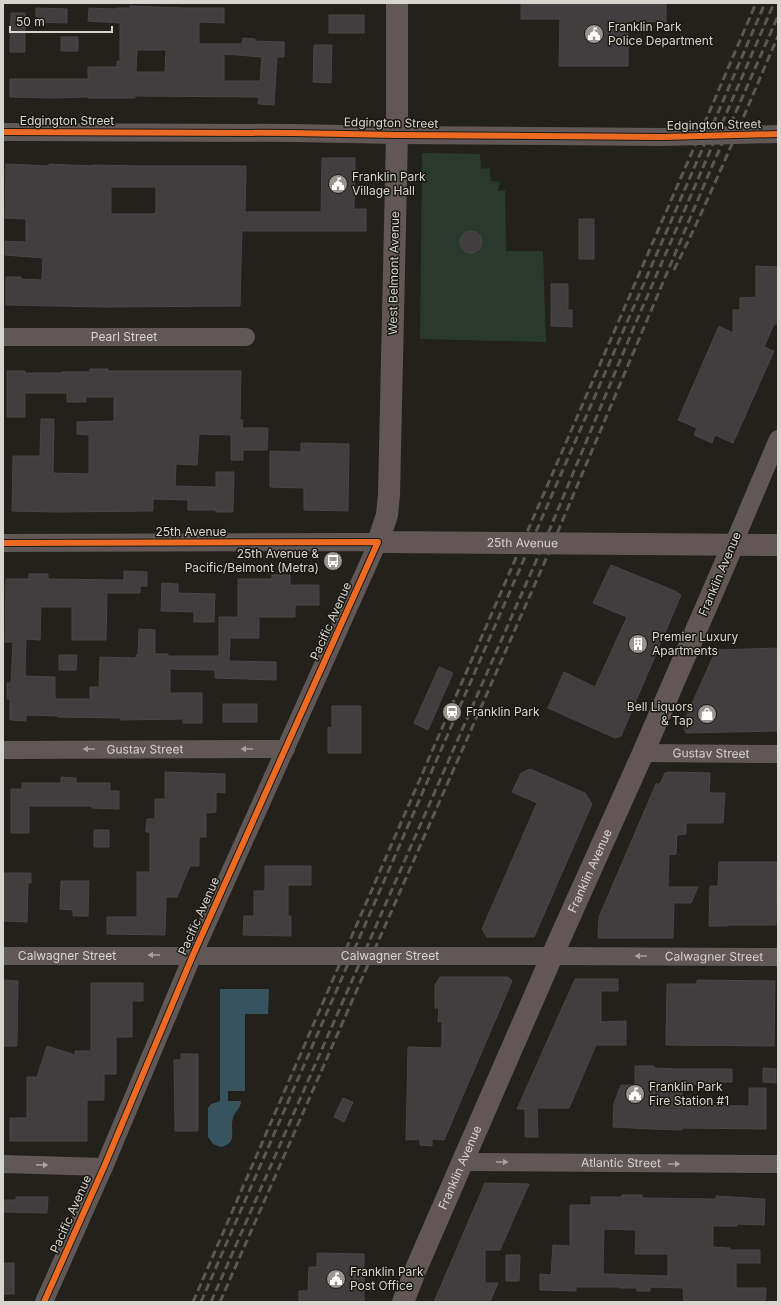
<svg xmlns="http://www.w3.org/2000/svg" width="781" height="1305" font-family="Inter,sans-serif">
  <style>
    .green { fill: #29392d }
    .water { fill: #37535f }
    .building { fill: #423e3f; stroke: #484646; fill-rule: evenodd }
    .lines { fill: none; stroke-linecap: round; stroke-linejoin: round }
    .minor { stroke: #625757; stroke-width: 18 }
    .major { stroke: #625756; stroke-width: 22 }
    .rail { stroke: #5c5754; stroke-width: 3; stroke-dasharray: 8 4; stroke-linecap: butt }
    .cycleway-casing { stroke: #1a1911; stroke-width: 8 }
    .cycleway { stroke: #ed6a23; stroke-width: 6 }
    .oneway { fill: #a8a3a0 }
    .labels { text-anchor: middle; stroke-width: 3; stroke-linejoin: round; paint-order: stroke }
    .poi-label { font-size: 12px; fill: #d7d5d0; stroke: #1a1911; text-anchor: start }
    .street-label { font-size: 12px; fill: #d7d5d0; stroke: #1a1911 }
  </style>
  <rect width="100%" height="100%" fill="#22211c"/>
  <polygon class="green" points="422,153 480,154 481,169 490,168 491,181 500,182 498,191 505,190 506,251 543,251 546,342 420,339"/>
  <path class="water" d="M220,989h49l-1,25h-23v77h-17v10h13c0,8 -7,11 -8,17 -4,13 6,24 -12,29l-8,-3 -5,-7v-29l3,-4 9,-3z"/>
  <g class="building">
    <polygon points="521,3 666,3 666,22 628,21 628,66 559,66 560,19 521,19"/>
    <path d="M130,6l53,2h41v15l-25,-1v22h43l1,-6 12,1v2l29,1v15h-7l-3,48 -16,-1 1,-7 -124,-1v2h-47v-1l-33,1 -45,-1v-18h78v-12h29v-6h3v-38l-32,-2 1,-13 28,1v-1h13zM137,50h29l-1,22h-29zM224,54l38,3 -2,24h-36z"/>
    <polygon points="36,8 67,9 67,23 36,22"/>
    <polygon points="11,13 25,13 25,52 10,52"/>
    <rect x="329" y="15" width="35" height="18"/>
    <rect x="61" y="37" width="17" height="14"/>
    <polygon points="314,45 332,45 331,83 313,82"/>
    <path d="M322,158h33l-1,51h12v22h-124l-2,75 -136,1 -98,-2v-28h15v2l21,1 1,-22 -38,-3v-14l21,1v-23l-21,-1 1,-54 43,2v-2l43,2v-1l52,1h102l-1,46h76zM111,187h45v26h-2v1h-43z"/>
    <rect x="579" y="219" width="15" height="40"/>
    <circle cx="471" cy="242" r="11"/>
    <polygon points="756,266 778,267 778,324 774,324 764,347 774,351 733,443 715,435 712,443 694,435 697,428 678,420 719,326 733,333 733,310 740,310 740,298 756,297"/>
    <polygon points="551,284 568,284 568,310 572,310 572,327 551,326"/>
    <polygon points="90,369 108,369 108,371 241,371 240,420 243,420 242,428 268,428 267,450 243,450 243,460 231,460 231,435 199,434 197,465 176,464 175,486 216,487 216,472 234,472 233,512 216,512 216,510 188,510 188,500 153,499 153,511 57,512 12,511 13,456 40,456 41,419 54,419 53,473 89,474 89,435 77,434 77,422 114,421 114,397 86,397 86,402 67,402 67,393 25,393 25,417 7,417 7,371 25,371 25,373 62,373 62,372 90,372"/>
    <polygon points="301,443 349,444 348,511 304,510 304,488 270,487 270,451 301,452"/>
    <polygon points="611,565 675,591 681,595 621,736 615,738 548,708 564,672 595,687 627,617 593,603"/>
    <polygon points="124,571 147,572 147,586 140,586 140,593 107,593 106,640 72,640 72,607 41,607 40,640 26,639 25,676 55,677 55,699 90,699 90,687 99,687 100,657 136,658 136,655 138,655 139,629 155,630 155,654 168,654 168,656 219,656 219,617 238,617 238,579 272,579 272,575 290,575 290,585 319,585 319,605 295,605 295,617 259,617 259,638 230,638 229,661 276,662 276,680 215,678 215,670 170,669 170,693 202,693 202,723 183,723 183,719 121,720 121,718 58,717 58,716 26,715 26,721 10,720 10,699 7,699 7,683 11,683 13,642 5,642 6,579 29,579 29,574 48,574 48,579 124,580"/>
    <polygon points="162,583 178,584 178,593 215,594 214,622 194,622 194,612 161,611"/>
    <polygon points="778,648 778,731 686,733 683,724 716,650"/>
    <polygon points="59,655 77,655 76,670 59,670"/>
    <polygon points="439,667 453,673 428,730 414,723"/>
    <rect x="223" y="704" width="34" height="18"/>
    <polygon points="332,706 361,706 361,753 328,753 328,727 332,728"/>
    <polygon points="530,769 585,793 592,804 534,937 487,937 482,929 537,803 512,792 521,773"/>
    <polygon points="165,772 225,774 225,793 216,792 216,812 206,813 206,837 199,837 199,866 190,866 177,897 166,897 165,935 107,934 107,917 137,917 137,872 150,872 150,832 146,832 147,819 155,819 155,799 165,799"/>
    <polygon points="670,772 710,773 709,793 725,793 723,823 686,823 686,834 677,835 676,854 669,855 668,887 698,887 691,903 674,903 673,938 598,938 599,917 656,784 660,784 665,773"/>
    <polygon points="61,777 76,778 76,783 110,783 110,791 119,791 119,809 92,808 92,806 29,806 29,833 11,833 11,789 22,789 22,783 61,783"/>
    <rect x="94" y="830" width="15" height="17"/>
    <polygon points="719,862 777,862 776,925 727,925 727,926 709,926 710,886 718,886"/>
    <polygon points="265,866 311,866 311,885 288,885 288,916 291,916 291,936 243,935 244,916 254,916 254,891 265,891"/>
    <polygon points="4,873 31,873 31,883 28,883 27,922 4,921"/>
    <polygon points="61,881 89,881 88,916 73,916 73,910 60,909"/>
    <polygon points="440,977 508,977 512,981 444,1140 432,1139 432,1146 420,1145 420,1139 406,1140 408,1047 442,1048 442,1021 438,1022 439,1008 435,1008 435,985"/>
    <polygon points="575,979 618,979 618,991 601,991 601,1022 626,1021 626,1045 596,1045 569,1108 537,1108 538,1137 525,1137 525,1109 517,1109"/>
    <polygon points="3,980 18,981 17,1046 3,1046"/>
    <polygon points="697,980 775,981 774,1046 666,1045 667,984 697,984"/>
    <polygon points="91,983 143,983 143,1001 132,1001 132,1037 116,1037 116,1074 104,1074 104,1100 87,1100 87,1141 10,1141 10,1118 27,1118 27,1077 37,1077 47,1046 75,1055 75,1051 91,1051"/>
    <polygon points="181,1054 198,1054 198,1131 175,1131 174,1060 181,1060"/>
    <polygon points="635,1066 654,1066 654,1068 678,1069 732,1069 732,1082 714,1082 714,1085 682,1084 682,1105 749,1106 749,1088 766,1088 766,1129 682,1128 682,1130 653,1129 613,1127 614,1103 621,1085 635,1085"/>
    <polygon points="763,1068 776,1069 776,1083 763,1082"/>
    <polygon points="343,1098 353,1102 344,1122 334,1117"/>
    <polygon points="485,1183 529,1184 500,1250 485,1250 485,1283 498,1283 490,1302 434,1302"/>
    <path d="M622,1195h20v3l74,1v-3l49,3 -1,26 -27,-1v2h-24v21l17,1v2h30v13h-24v25h30l-1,14h-81l-1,-14 -33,-1v4h-13v-3h-18v-1h-43v4l-36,-1v-16l11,1 2,-30 17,1v-41h21v-8h31zM604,1229l32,1 -1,24h33v22l-65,-2z"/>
    <polygon points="16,1197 48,1197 47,1213 3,1212 3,1200 16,1200"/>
    <polygon points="317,1253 364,1254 364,1302 299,1302 299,1291 308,1291 309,1267 317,1267"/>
    <polygon points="506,1255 520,1255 519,1281 506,1281"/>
    <rect x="3" y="1263" width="11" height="31"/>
  </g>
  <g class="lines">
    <g class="minor">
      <polyline points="3,132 292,133 397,135 663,137 778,134"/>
      <path id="s1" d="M3,337h243"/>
      <polyline points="3,543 378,542 193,955 104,1167 44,1302"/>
      <polyline points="733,545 778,439"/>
      <path id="s2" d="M3,750l283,-1"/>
      <path id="s3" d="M643,753l135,1"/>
      <path id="s4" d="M3,956h549l226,1"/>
      <path id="s5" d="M463,1162l315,2"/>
      <polyline points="3,1164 104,1167"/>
    </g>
    <g class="major">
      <path id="s6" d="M397,3v132l-8,360 -2,20 -9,27 400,3"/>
      <path id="s7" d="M403,1302l13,-33 136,-313 91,-203 90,-208"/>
    </g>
    <g class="rail">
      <path d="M674,270c38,-76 70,-155 104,-234"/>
      <polyline points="193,1302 699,136 756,3"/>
      <polyline points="201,1302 708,136 765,3"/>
      <polyline points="211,1302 544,543 634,327 774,3"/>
      <polyline points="220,1302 553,543 710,171 778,16"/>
    </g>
    <g class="cycleway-casing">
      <g id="cycleway">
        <polyline points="3,132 292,133 397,135 663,137 778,134"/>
        <polyline points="3,543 378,542 193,955 104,1167 44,1302"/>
      </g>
    </g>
    <use href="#cycleway" class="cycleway"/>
  </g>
  <defs><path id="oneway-solid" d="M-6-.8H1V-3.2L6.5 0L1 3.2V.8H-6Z"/></defs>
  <g class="oneway">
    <use href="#oneway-solid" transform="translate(89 749) rotate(180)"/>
    <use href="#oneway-solid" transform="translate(247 749) rotate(180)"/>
    <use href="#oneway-solid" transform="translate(154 955) rotate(-180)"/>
    <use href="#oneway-solid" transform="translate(641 956) rotate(-180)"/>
    <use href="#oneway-solid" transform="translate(502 1162)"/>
    <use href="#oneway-solid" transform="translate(674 1164)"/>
    <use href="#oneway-solid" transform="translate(42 1165) rotate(1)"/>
  </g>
  <defs>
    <g id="civic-disc" transform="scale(1)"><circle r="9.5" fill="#989691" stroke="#1a1911"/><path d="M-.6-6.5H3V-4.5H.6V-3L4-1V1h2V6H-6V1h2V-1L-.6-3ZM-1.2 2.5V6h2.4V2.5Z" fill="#fff"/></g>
    <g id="bus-disc" transform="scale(1)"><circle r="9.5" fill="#989691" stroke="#1a1911"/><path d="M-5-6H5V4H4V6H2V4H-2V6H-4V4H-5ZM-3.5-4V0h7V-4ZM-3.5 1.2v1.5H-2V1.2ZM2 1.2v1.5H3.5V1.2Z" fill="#fff"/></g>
    <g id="building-disc" transform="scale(1)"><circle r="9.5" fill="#989691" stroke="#1a1911"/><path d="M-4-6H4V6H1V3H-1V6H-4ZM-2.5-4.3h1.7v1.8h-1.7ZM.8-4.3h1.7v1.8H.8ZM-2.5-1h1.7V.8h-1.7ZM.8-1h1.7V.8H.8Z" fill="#fff"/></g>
    <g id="station-disc" transform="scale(1)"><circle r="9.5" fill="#989691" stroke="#1a1911"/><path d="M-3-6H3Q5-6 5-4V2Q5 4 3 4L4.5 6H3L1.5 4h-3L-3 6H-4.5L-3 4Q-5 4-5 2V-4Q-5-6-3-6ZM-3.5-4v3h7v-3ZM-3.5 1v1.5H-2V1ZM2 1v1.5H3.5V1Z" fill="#fff"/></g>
    <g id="shop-disc" transform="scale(1)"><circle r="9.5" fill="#989691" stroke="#1a1911"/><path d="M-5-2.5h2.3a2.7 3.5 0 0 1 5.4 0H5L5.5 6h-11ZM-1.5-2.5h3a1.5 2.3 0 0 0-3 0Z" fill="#fff"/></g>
  </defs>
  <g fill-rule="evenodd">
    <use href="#civic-disc" x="594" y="34"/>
    <use href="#civic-disc" x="338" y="184"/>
    <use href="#bus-disc" x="333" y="561"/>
    <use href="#building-disc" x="638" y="644"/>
    <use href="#station-disc" x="452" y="712"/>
    <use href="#shop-disc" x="707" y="714"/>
    <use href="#civic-disc" x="635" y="1094"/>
    <use href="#civic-disc" x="336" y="1279"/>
  </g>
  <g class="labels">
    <g class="poi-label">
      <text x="608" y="31">Franklin Park<tspan x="608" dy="14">Police Department</tspan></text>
      <text x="352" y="181">Franklin Park<tspan x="352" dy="14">Village Hall</tspan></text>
      <text x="319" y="558" text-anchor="end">25th Avenue &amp;<tspan x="319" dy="14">Pacific/Belmont (Metra)</tspan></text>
      <text x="652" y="641">Premier Luxury<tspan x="652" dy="14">Apartments</tspan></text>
      <text x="693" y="711" text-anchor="end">Bell Liquors<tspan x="693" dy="14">&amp; Tap</tspan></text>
      <text x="466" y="716">Franklin Park</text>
      <text x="649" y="1091">Franklin Park<tspan x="649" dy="14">Fire Station #1</tspan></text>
      <text x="350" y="1276">Franklin Park<tspan x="350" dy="14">Post Office</tspan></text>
    </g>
    <g class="street-label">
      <text x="67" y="125">Edgington Street</text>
      <text transform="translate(391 123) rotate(1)" y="4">Edgington Street</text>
      <text transform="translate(714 125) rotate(-1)" y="4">Edgington Street</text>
      <text transform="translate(394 273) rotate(-89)" y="4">West Belmont Avenue</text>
      <text dy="4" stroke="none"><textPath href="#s1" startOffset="121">Pearl Street</textPath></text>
      <text x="191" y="536">25th Avenue</text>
      <text dy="4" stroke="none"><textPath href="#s6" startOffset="685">25th Avenue</textPath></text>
      <text transform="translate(720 574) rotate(-67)" y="4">Franklin Avenue</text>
      <text transform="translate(331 621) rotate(-66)" y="4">Pacific Avenue</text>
      <text dy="4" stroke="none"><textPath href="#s2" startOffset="142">Gustav Street</textPath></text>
      <text dy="4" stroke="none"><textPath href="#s3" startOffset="68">Gustav Street</textPath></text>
      <text dy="4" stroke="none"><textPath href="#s7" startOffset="470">Franklin Avenue</textPath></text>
      <text transform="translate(199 916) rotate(-66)" y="4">Pacific Avenue</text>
      <text dy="4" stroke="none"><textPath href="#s4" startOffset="64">Calwagner Street</textPath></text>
      <text dy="4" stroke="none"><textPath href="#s4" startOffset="387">Calwagner Street</textPath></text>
      <text dy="4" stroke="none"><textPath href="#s4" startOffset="711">Calwagner Street</textPath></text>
      <text dy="4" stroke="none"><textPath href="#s5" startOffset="158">Atlantic Street</textPath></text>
      <text dy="4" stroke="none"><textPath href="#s7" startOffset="146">Franklin Avenue</textPath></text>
      <text transform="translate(71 1214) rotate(-66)" y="4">Pacific Avenue</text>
    </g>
  </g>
  <rect width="781" height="1305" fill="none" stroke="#d7d5d0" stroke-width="8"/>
  <path d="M10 26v6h102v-6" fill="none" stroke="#d7d5d0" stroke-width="2"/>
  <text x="16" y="26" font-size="12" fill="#d7d5d0" stroke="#1a1911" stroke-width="3" paint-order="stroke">50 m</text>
</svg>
